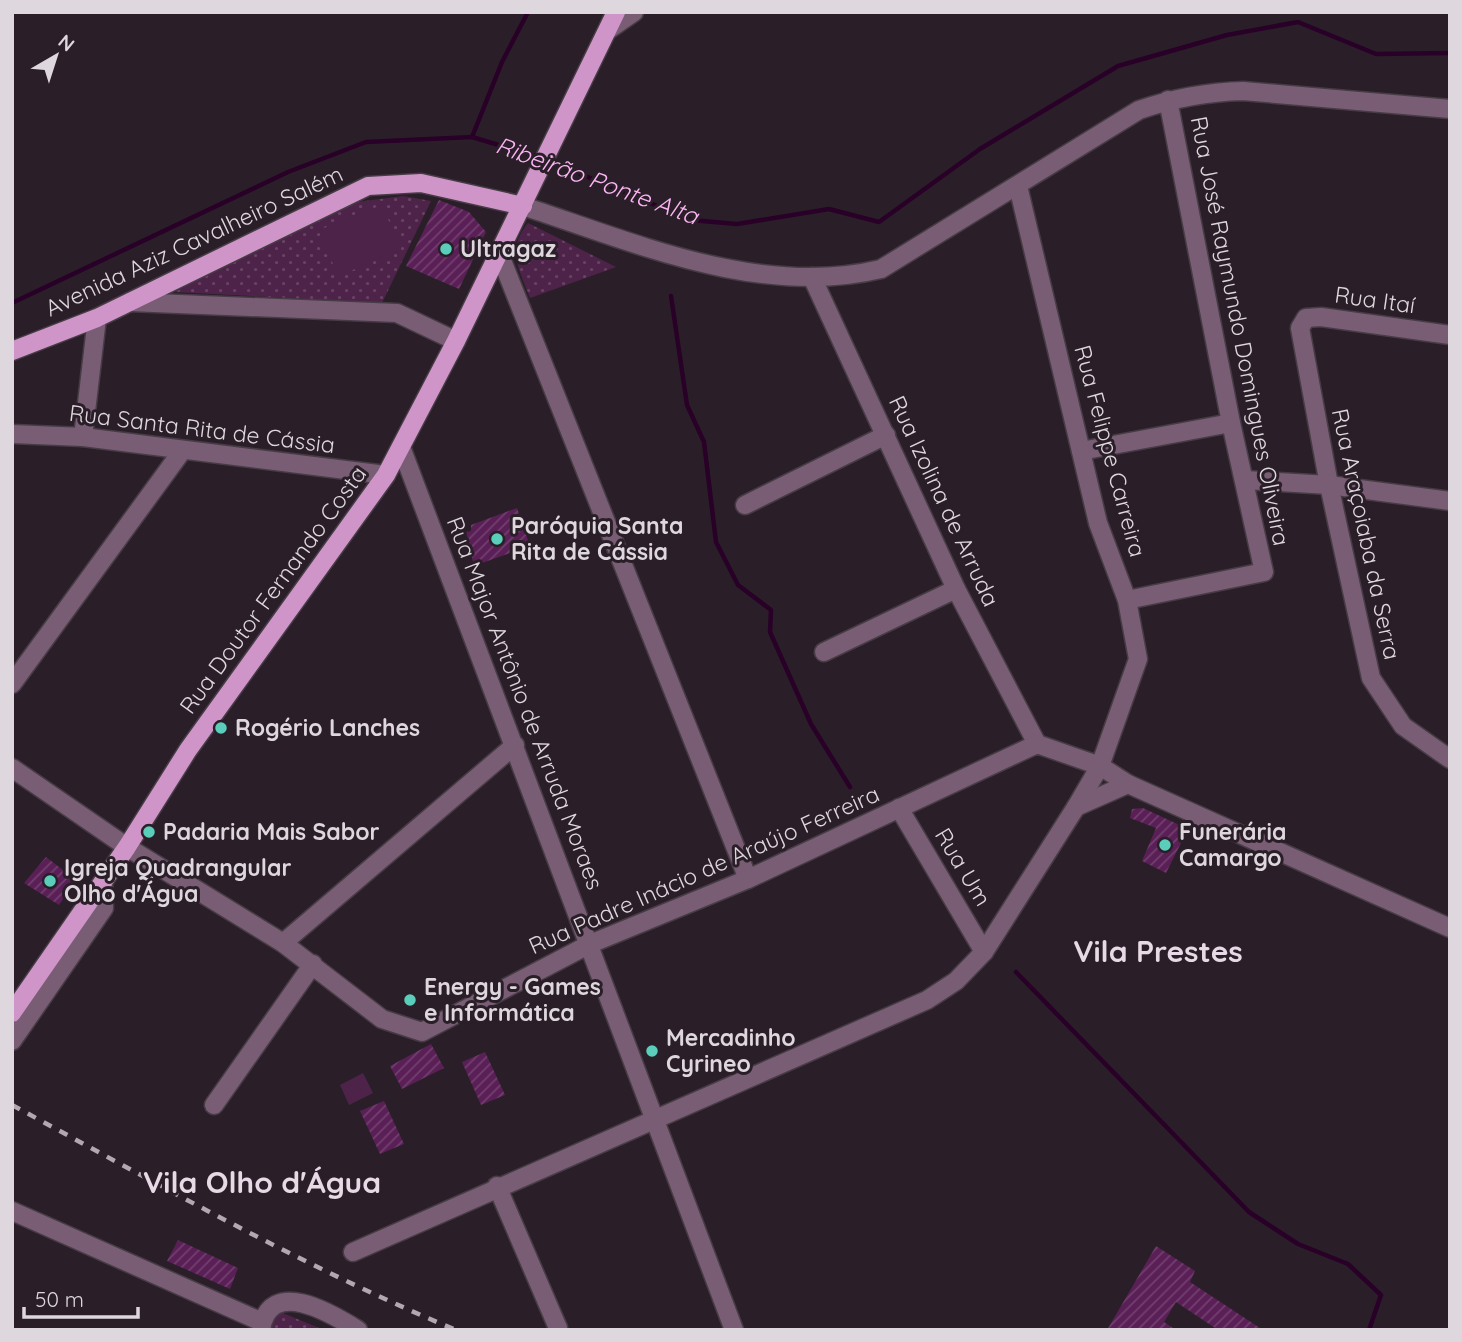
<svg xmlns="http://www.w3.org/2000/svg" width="1462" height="1342" font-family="Quicksand,sans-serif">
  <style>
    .grass { fill: url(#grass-dots) }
    .garden { fill: #4e234a }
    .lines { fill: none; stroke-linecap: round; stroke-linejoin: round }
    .stream { stroke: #290027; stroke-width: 4.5 }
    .building { fill: url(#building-hatch) }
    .minor-casing { stroke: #473c45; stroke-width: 21 }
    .major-casing { stroke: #473c45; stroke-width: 21 }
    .minor { stroke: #795d75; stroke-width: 18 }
    .major { stroke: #cf95c8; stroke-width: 18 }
    .rail { stroke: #b1a9af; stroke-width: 4.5; stroke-dasharray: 9 9; stroke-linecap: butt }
    .poi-dot { fill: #5bcebb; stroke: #2a1f28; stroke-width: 2.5 }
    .labels { text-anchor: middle; stroke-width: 6; stroke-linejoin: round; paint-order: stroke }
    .street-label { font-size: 23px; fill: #ded7dd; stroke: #2a1f28 }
    .poi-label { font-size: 23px; font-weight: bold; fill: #ded7dd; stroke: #2a1f28; text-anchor: start }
    .water-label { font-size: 24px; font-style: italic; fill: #fcb5f4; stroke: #2a1f28 }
    .district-label { font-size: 30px; font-weight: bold; fill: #e8d9e6; stroke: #2a1f28 }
  </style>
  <defs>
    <pattern id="grass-dots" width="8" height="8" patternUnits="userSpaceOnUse" patternTransform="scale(1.75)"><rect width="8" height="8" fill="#4e234a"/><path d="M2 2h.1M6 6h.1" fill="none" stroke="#674264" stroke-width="1.8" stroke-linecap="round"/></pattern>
    <pattern id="building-hatch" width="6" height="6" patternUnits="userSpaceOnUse" patternTransform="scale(1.75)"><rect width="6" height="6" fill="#5a1f56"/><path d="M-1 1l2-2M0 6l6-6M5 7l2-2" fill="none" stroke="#713f6e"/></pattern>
  </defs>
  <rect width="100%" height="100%" fill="#2a1f28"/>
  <g class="grass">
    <polygon points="403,196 431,201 382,303 175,292 281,235 357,202"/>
    <path d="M528,223l88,44 -86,31c-11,-29 -24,-48 -2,-75z"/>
    <polygon points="273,1309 324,1330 271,1330"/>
  </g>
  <g class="garden">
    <polygon points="382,205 401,250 338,276 319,230"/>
    <polygon points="363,1073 373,1093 349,1105 340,1085"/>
  </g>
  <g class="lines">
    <g class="stream">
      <polyline points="472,137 502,62 528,12"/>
      <polyline points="547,160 691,220 737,224 829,209 879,222 980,149 1118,66 1227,35 1298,22 1376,54 1450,53"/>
      <polyline points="671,296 687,405 704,442 716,542 738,585 771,610 770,632 811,724 850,787"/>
      <polyline points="12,303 288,172 366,142 472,137 539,157"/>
      <polyline points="1016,972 1249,1212 1298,1244 1348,1264 1381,1295 1369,1330"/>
    </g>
  </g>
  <g class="building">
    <polygon points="439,200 469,212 486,232 459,289 406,266"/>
    <polygon points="517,508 530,546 482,563 480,559 473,562 466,532 471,531 471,525"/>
    <polygon points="1143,808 1188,829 1166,873 1142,861 1156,828 1130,818 1132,809"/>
    <polygon points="46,857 76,880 59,905 24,883"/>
    <polygon points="431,1044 444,1068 402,1089 390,1066"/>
    <polygon points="485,1052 505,1095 481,1105 462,1062"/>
    <polygon points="384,1101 404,1144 380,1154 360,1111"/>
    <polygon points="178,1240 238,1268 230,1289 167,1261"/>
    <polygon points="1156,1246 1195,1271 1190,1282 1263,1330 1218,1330 1176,1302 1164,1322 1176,1330 1107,1330"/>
  </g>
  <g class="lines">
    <g class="minor-casing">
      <g id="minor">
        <polyline points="608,30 634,12"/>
        <path d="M523,206c112,37 238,92 358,63l258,-159c35,-12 67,-18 104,-19l207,18"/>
        <polyline points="499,253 748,879"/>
        <polyline points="812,277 956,589 1037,744"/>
        <polyline points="130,302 397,313 456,341"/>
        <polyline points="1450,335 1321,317 1306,318 1300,328 1329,485 1371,678 1403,726 1450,759"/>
        <polyline points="12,434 83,437 386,475"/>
        <polyline points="83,437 97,318"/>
        <polyline points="401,447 734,1330"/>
        <polyline points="1081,451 1231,423"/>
        <polyline points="1245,480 1329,485 1450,501"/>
        <polyline points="745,505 886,435"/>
        <polyline points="1127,600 1264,572 1231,423 1168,100"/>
        <polyline points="824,652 956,589"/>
        <polyline points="12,684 182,451"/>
        <polyline points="12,768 127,847 283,943 382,1019 422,1032 590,944 748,879 1037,744 1100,766 1128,784 1450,928"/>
        <polyline points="1076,807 1128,784"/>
        <polyline points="899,808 984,952"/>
        <polyline points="283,943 515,745"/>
        <polyline points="12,1041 104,908 103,882"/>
        <polyline points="214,1105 313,964"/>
        <polyline points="497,1186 558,1328"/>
        <polyline points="12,1211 262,1322"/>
        <polyline points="353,1252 927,1000 956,981 984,952 1076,807 1100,766 1138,659 1127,600 1098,523 1018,186"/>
        <path d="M261,1330c8,-54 70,-17 97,0"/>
      </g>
    </g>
    <g class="major-casing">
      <g id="major">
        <polyline points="12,351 97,318 368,186 421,183 523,206"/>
        <polyline points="12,1013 127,847 188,750 386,475 456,341 616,12"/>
      </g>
    </g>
    <use href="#minor" class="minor"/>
    <use href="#major" class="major"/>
    <path class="rail" d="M12,1105c146,79 290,161 444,225"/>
  </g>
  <g class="poi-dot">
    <circle cx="446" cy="249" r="7"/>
    <circle cx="497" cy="539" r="7"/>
    <circle cx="221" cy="728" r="7"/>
    <circle cx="149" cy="832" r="7"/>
    <circle cx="1165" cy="845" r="7"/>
    <circle cx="50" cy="881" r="7"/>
    <circle cx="410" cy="1000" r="7"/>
    <circle cx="652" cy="1051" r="7"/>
  </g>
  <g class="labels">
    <g class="street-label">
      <text transform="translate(194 241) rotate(-25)" y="8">Avenida Aziz Cavalheiro Salém</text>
      <text transform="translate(1375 300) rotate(8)" y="8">Rua Itaí</text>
      <text transform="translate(1240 331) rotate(79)" y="8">Rua José Raymundo Domingues Oliveira</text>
      <text transform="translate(202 429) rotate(7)" y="8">Rua Santa Rita de Cássia</text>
      <text transform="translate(1110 451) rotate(75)" y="8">Rua Felippe Carreira</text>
      <text transform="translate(944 501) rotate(65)" y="8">Rua Izolina de Arruda</text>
      <text transform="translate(1366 534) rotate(78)" y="8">Rua Araçoiaba da Serra</text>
      <text transform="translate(273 590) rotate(-54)" y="8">Rua Doutor Fernando Costa</text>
      <text transform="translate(525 703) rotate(69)" y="8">Rua Major Antônio de Arruda Moraes</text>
      <text transform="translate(963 867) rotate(59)" y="8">Rua Um</text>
      <text transform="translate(704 870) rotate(-24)" y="8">Rua Padre Inácio de Araújo Ferreira</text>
    </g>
    <g class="poi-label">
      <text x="460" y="257">Ultragaz</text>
      <text x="511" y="534">Paróquia Santa<tspan x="511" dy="26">Rita de Cássia</tspan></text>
      <text x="235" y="736">Rogério Lanches</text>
      <text x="163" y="840">Padaria Mais Sabor</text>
      <text x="1179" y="840">Funerária<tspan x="1179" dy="26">Camargo</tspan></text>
      <text x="64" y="876">Igreja Quadrangular<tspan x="64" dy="26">Olho d'Água</tspan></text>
      <text x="424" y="995">Energy - Games<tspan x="424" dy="26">e Informática</tspan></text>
      <text x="666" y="1046">Mercadinho<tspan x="666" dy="26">Cyrineo</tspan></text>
    </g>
    <g class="water-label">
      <text transform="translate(597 181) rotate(20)" y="8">Ribeirão Ponte Alta</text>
    </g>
    <g class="district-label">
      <text x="1158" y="962">Vila Prestes</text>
      <text x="262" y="1193">Vila Olho d'Água</text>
    </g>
  </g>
  <rect width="1462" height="1342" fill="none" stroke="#ded7dd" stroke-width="28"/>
  <g transform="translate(56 56) rotate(39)" stroke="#2a1f28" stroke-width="5" paint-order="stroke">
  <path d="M0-5L12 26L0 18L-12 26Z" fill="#ded7dd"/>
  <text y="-10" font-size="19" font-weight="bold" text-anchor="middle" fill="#ded7dd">N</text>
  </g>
  <path d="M24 1307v10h114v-10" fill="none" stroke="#ded7dd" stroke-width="3.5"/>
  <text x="35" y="1307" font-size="21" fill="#ded7dd" stroke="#2a1f28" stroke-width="5" paint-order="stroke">50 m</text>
</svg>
